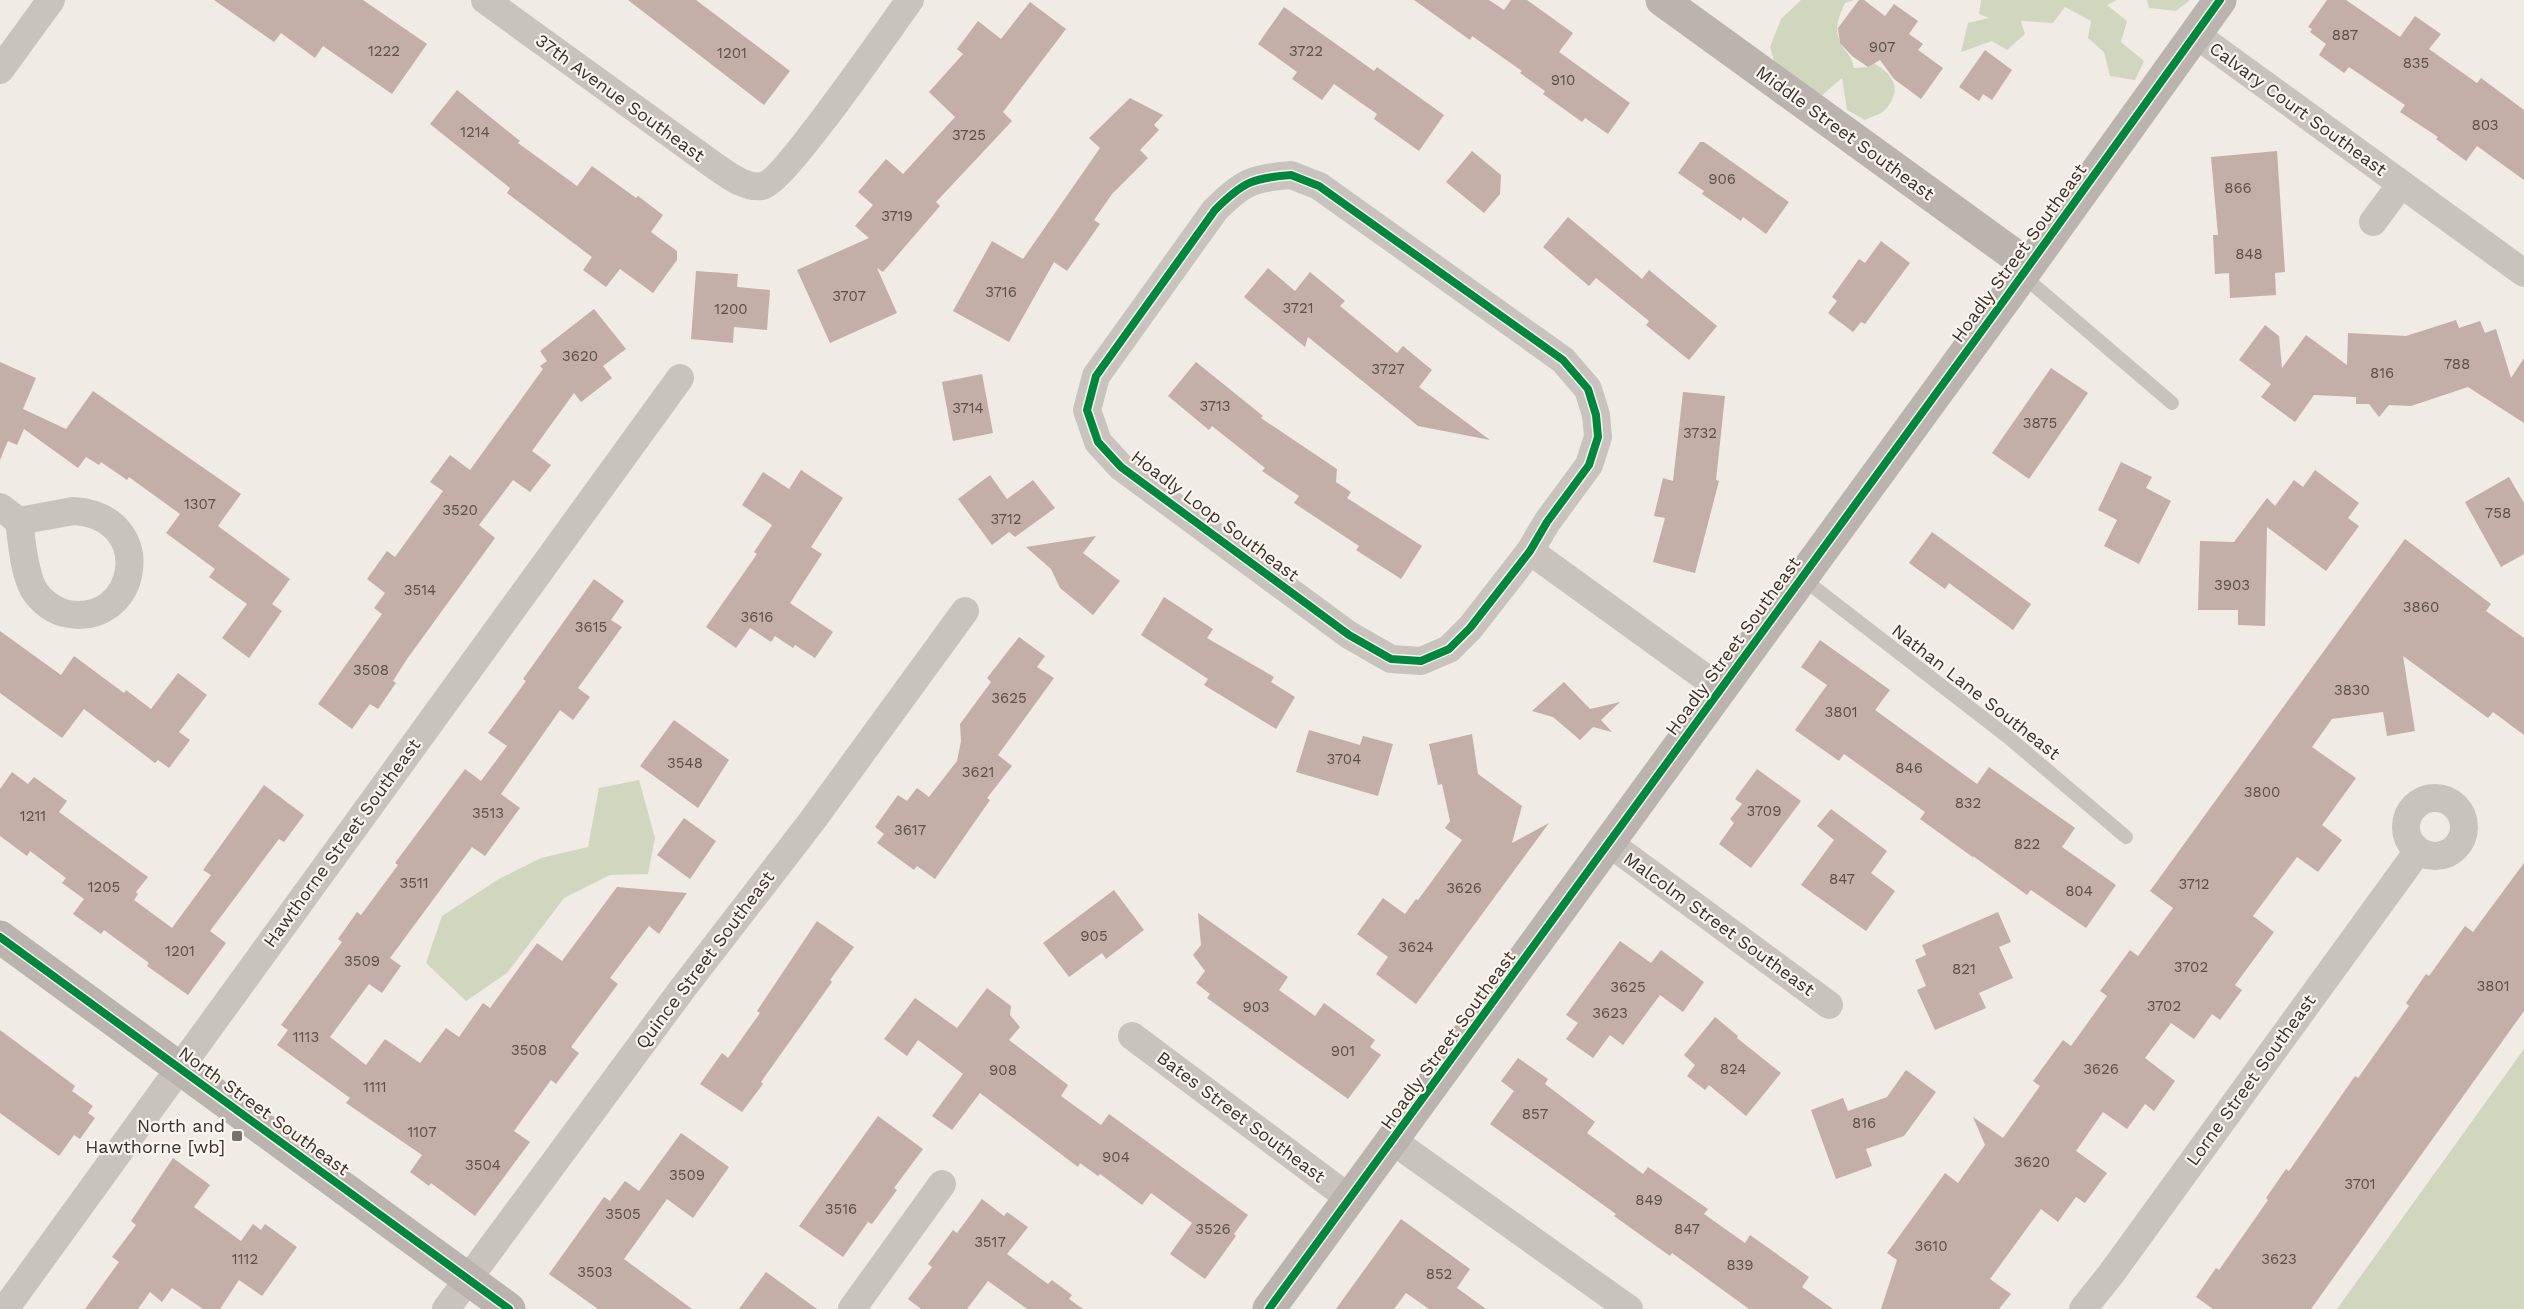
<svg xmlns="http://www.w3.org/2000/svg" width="2524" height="1309" font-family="'Work Sans',sans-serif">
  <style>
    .green { fill: #d1d6bf }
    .building { fill: #c3afa7 }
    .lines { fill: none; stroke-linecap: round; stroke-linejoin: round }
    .lane { stroke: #c9c3be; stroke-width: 14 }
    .street { stroke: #c9c3be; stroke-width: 28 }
    .secondary { stroke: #bab3ae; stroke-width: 33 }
    .cycleway-casing { stroke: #fbf5ee; stroke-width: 11 }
    .cycleway { stroke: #00873e; stroke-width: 8 }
    .poi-dot { fill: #7a716c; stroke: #fbf5ee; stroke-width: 2 }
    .labels { text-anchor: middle; stroke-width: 4.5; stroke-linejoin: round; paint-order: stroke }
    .number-label { font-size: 15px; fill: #5d504a }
    .street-label { font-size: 18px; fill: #3b302b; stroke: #fbf5ee }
    .poi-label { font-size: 18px; fill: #3b302b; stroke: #fbf5ee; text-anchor: end }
  </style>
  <rect width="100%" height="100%" fill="#f0ebe5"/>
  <g class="green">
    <path d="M1801,0h53l-9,3c-6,13 -11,25 -5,39 5,11 11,11 14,26l14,-1 6,-4c19,12 29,25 12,46 -4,5 -15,8 -21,11l-18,-10 -5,-32 -24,21 -33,-3 -15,-49 11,-28z"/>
    <polygon points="1981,0 2117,0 2107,5 2127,21 2121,42 2144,61 2135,80 2110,76 2104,52 2088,38 2091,21 2065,7 2053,23 2021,21 2025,34 2007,50 1992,41 1961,52 1968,23 1989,18 1979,14"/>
    <polygon points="2147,0 2190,0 2176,11 2149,8"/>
    <polygon points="639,780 655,838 648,874 610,875 564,898 507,973 466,1001 426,963 442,916 499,879 541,858 588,847 599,788"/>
    <polygon points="2524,1049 2524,1309 2337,1309"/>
  </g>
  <g class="building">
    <polygon points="214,0 363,0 427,44 392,94 323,46 315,58 281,33 274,42"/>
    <polygon points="628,0 696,0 790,71 764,105"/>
    <polygon points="1414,0 1489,0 1504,10 1511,0 1527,0 1573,33 1559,52 1630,103 1608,134 1585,118 1582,122 1543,94 1545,91 1520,73 1522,71 1472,36 1470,40"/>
    <polygon points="1859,0 1864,0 1885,16 1894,4 1918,21 1909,34 1923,44 1918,50 1943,68 1921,99 1894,79 1880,60 1868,67 1852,56 1840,43 1838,28"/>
    <polygon points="2327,0 2346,0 2400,37 2415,16 2441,34 2429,49 2477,83 2481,78 2524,110 2524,180 2477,146 2466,161 2436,139 2438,137 2400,112 2405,105 2349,67 2344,73 2319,55 2326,44 2310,32 2312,29 2308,27"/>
    <polygon points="1030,2 1066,29 1003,112 1012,121 936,202 940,206 883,272 877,268 897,313 830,343 797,270 869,238 855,226 873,205 858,192 886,159 903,174 955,117 929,92 963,54 957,49 978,21 1001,39"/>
    <polygon points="1284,7 1374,71 1377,67 1444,115 1419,151 1374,119 1377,114 1334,84 1322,100 1292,79 1297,72 1258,44"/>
    <polygon points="1985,50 2012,70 1992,100 1983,94 1979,101 1959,87"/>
    <polygon points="457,90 520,141 518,143 577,186 592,166 636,198 638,196 663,215 651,232 677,251 677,260 653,293 620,269 606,287 583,270 592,257 507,193 510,188 430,124"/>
    <polygon points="1130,98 1163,115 1154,125 1159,130 1140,150 1148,158 1112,194 1094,220 1100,224 1067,271 1054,262 1009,342 953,311 992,241 1023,259 1100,148 1089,138"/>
    <polygon points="1700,142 1704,142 1789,202 1766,234 1743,217 1741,221 1702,194 1704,191 1678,173"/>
    <polygon points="1472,151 1501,175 1500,194 1484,213 1446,182"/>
    <polygon points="2277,151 2285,272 2275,273 2276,295 2230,298 2229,273 2215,274 2213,235 2218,235 2211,157"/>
    <polygon points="1568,217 1642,279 1649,270 1717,326 1689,360 1646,325 1649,321 1596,278 1589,286 1543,247"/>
    <polygon points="1881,241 1910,263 1865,324 1861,322 1853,332 1828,313 1837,301 1832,297 1859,259 1865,263"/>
    <polygon points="1268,268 1295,291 1310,272 1345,301 1340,306 1397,353 1403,346 1432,370 1419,387 1490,440 1418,426 1308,337 1305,347 1244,297"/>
    <polygon points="696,271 738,274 737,287 770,290 767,330 734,327 733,343 691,339"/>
    <polygon points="594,309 626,349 603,366 612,378 581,402 574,393 532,451 551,465 530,492 513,480 479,525 495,538 407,659 393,681 396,683 378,709 370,704 352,729 318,704 382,614 374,608 385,593 367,579 387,551 395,557 443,491 430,482 450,455 470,470 543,369 540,366 547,361 540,351"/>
    <polygon points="2456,320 2459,328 2480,321 2485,333 2496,329 2511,378 2524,358 2524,423 2468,387 2411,406 2389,405 2379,417 2369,404 2356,404 2356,397 2314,395 2295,422 2261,397 2271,384 2239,360 2265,325 2279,336 2282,368 2306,335 2347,365 2348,333 2406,336"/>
    <polygon points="0,362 36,378 23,409 66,429 93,391 241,494 218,526 290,579 272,604 282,611 249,658 222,638 247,604 209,577 215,569 166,533 180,514 129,477 127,480 101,462 99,465 86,457 78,468 24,429 17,445 8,441 0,460"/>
    <polygon points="1196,362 1263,416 1261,418 1337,469 1336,482 1351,492 1347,498 1422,546 1401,579 1356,550 1359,546 1294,503 1299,496 1262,471 1265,468 1212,426 1209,430 1168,396"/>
    <polygon points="2051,368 2088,393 2029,479 1992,453"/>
    <polygon points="982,374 993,433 953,441 942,382"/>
    <polygon points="1683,392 1725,396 1716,480 1719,481 1695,573 1653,562 1665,518 1654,516 1663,478 1673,481"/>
    <polygon points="2121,462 2152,477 2146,488 2171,501 2139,564 2104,546 2117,520 2098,510"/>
    <polygon points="801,470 843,498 811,547 822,554 790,603 833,632 815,658 795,645 793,648 775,636 771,642 750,628 736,648 706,627 757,554 754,552 772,525 742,505 763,472 789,489"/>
    <polygon points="2315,470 2359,503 2348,518 2359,526 2326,571 2267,527 2265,626 2238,625 2238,610 2198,610 2200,541 2234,542 2267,498 2275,506 2294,480 2303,487"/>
    <polygon points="990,475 1007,499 1033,480 1055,508 1015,537 1009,532 992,545 958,499"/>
    <polygon points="2509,477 2524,503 2524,554 2501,567 2465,502"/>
    <polygon points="1932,532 2031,604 2013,630 1949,583 1945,589 1909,563"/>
    <polygon points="1096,536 1083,553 1120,581 1093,615 1060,588 1051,569 1026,547"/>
    <polygon points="2405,539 2491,604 2486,611 2524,638 2524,735 2493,712 2488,718 2403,656 2415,731 2387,736 2383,712 2332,719 2312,747 2356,778 2322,825 2342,840 2318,872 2297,857 2253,916 2274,932 2235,985 2242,990 2220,1020 2212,1014 2194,1039 2171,1023 2145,1058 2175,1081 2154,1111 2145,1104 2127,1129 2103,1112 2076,1151 2107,1173 2085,1203 2076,1197 2058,1222 2041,1209 1990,1279 2011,1294 1999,1309 1881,1309 1897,1260 1887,1253 1945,1173 1958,1183 1985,1145 1973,1117 2003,1138 2040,1086 2033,1081 2063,1040 2071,1046 2107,996 2100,991 2130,950 2138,956 2173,908 2150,891"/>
    <polygon points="594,579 624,601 611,620 622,627 578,688 590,697 573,720 560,710 501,794 520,808 485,856 472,847 390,958 401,966 382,993 369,984 330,1037 366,1065 385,1039 420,1063 446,1028 459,1037 483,1003 490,1008 537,943 562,961 617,887 687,893 659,934 649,926 610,978 618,984 571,1047 579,1053 556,1084 551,1080 514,1131 530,1142 475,1216 431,1183 429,1186 410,1172 422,1155 346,1103 350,1098 277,1045 288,1030 281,1025 342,942 338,939 357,912 361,915 398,865 395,863 465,769 481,781 507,746 488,733 526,681 523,679"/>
    <polygon points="1164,597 1213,629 1207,638 1274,677 1271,682 1295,697 1276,729 1204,685 1208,679 1141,635"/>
    <polygon points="0,631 61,675 74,656 124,693 126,690 151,709 178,673 207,695 179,732 190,740 169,768 158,760 155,763 84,709 62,738 0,693"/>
    <polygon points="1019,637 1045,656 1037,667 1054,678 998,755 1012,766 987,798 990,800 935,879 917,866 914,870 877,843 884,834 875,827 898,795 907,801 917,788 929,797 957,761 961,741 960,724 991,682 987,678"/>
    <polygon points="1820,640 1890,690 1875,710 1977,784 1989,767 2075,828 2062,847 2116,885 2086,928 2031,890 2027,895 1973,856 1974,858 1920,819 1925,812 1844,754 1839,761 1795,730 1827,685 1801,667"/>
    <polygon points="1564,682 1590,709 1620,702 1601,720 1612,732 1593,727 1580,740 1553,717 1532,711"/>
    <polygon points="674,720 729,760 698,808 640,766"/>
    <polygon points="1309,730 1360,745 1363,736 1393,744 1378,796 1296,772"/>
    <polygon points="1472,734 1478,774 1522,806 1512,843 1549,823 1416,1004 1376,974 1388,957 1357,934 1383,898 1405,914 1416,899 1418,900 1462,840 1445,828 1450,821 1442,784 1438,785 1429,744"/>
    <polygon points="1757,769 1801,801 1751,868 1719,844 1734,823 1730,819 1742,804 1735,799"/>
    <polygon points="12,772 28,784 34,777 67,801 59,812 148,877 136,892 138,894 134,900 172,928 211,875 203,870 264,785 304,815 284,842 279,839 210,931 226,943 188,995 147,966 149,963 104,930 101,934 73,914 84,899 62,883 66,878 30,851 27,856 0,836 0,789"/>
    <polygon points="1831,809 1887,851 1871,873 1895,891 1866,931 1801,885 1834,840 1817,826"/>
    <polygon points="684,818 716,841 690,879 657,855"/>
    <polygon points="2524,863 2524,1011 2311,1309 2213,1309 2196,1297 2216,1268 2219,1270 2268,1200 2266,1198 2286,1169 2289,1171 2355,1076 2358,1078 2409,1006 2406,1003 2426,974 2429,976 2465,926 2473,932"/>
    <polygon points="1114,890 1144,930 1106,959 1102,953 1069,977 1043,943"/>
    <polygon points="1998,912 2011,942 1999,947 2013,978 1979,993 1986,1008 1935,1030 1917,990 1926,986 1915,960 1926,955 1922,945"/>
    <polygon points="1198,913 1288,977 1279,990 1315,1016 1324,1003 1375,1040 1370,1047 1381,1055 1348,1099 1207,998 1210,994 1196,983 1205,971 1193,955 1201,945"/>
    <polygon points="817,921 854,947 830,980 832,982 761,1082 763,1084 742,1112 700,1084 722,1053 728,1058 760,1013 757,1011"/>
    <polygon points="1620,941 1651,963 1661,950 1704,982 1683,1012 1660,995 1623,1045 1610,1035 1593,1058 1566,1039 1578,1023 1566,1015"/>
    <polygon points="987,988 1011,1006 1010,1015 1020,1027 1009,1040 1068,1085 1061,1096 1101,1125 1109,1114 1248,1215 1234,1234 1236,1236 1205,1279 1170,1254 1192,1223 1151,1193 1142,1205 1100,1174 1098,1176 1080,1163 1078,1167 980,1093 952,1130 932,1116 963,1074 918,1040 907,1056 884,1039 915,998 957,1028"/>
    <polygon points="1715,1017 1738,1036 1737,1038 1781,1073 1746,1116 1709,1085 1705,1090 1687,1076 1695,1065 1684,1055"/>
    <polygon points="0,1030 75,1086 72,1091 93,1106 88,1113 95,1118 80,1139 74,1135 59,1156 0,1113"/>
    <polygon points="1518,1058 1548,1079 1545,1084 1595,1122 1587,1133 1643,1174 1648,1167 1708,1209 1704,1214 1745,1243 1750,1235 1809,1277 1802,1287 1833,1309 1749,1309 1672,1253 1670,1256 1614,1216 1616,1214 1490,1124 1514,1091 1501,1081"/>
    <polygon points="1906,1070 1936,1092 1904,1136 1866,1149 1872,1166 1836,1179 1811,1110 1843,1098 1848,1111 1887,1097"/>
    <polygon points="878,1116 923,1149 894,1188 897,1190 872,1224 868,1222 843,1257 799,1226"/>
    <polygon points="681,1133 729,1167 693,1218 667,1199 624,1259 692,1309 598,1309 549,1274 604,1197 610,1201 625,1181 639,1191"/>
    <polygon points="173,1158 210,1185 194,1207 241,1241 253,1224 261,1230 265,1224 297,1247 262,1296 239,1280 220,1309 203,1309 172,1288 162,1302 150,1292 138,1309 85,1309 119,1262 112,1257 136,1225 131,1221"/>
    <polygon points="982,1199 1004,1216 1007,1212 1028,1227 1007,1254 1048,1284 1052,1280 1072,1295 1069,1299 1083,1309 1027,1309 988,1281 967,1309 921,1309 908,1299 932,1267 928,1264 953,1230 957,1233"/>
    <polygon points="1401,1219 1470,1269 1457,1288 1486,1309 1429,1309 1406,1293 1394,1309 1336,1309"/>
    <polygon points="766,1272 817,1309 739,1309"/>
  </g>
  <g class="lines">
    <g class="lane">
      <polyline points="2022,275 2172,403"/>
      <polyline points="1802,578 2008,737 2126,837"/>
    </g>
    <g class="street">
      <path d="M485,0l227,164c13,9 33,25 50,22 22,-4 128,-159 148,-186"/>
      <polyline points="2195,34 2524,273"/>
      <polyline points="0,70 51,0"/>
      <path d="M1291,175l28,11 244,174 25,29 8,26 2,22 -9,28 -42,57 -17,29 -60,77 -21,21 -28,12 -30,-2 -42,-24 -228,-168 -23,-25 -11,-32 9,-34 119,-166c28,-28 37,-32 76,-35z"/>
      <polyline points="2373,222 2401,184"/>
      <polyline points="0,507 19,521"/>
      <path d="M73,511c87,5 65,120 -9,102 -14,-4 -28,-16 -33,-29 -8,-20 -9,-42 -12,-63z"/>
      <polyline points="1530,551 1721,689"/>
      <circle cx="2435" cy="827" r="29"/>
      <polyline points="1609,843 1829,1005"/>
      <polyline points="1132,1036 1349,1198"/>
      <polyline points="1393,1141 1629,1309"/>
      <polyline points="5,1309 680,378"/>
      <polyline points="446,1309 683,988 812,821 965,611"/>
      <polyline points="852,1309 942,1184"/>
      <polyline points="2083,1309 2111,1274 2418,851"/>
    </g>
    <g class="secondary">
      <polyline points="1662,0 2028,265"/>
      <polyline points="0,937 509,1309"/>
      <polyline points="1269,1309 2005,299 2220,0"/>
    </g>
    <g class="cycleway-casing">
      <g id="cycleway">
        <path d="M1291,175l28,11 244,174 25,29 8,26 2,22 -9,28 -42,57 -17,29 -60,77 -21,21 -28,12 -30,-2 -42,-24 -228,-168 -23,-25 -11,-32 9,-34 119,-166c28,-28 37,-32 76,-35z"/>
        <polyline points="0,937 509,1309"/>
        <polyline points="1269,1309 2005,299 2220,0"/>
      </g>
    </g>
    <use href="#cycleway" class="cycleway"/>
  </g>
  <rect class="poi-dot" x="231" y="1130" width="12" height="12" rx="3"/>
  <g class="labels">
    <g class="number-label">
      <text x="2345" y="40">887</text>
      <text x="1882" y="52">907</text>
      <text x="384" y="56">1222</text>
      <text x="1306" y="56">3722</text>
      <text x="732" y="58">1201</text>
      <text x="2416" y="68">835</text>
      <text x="1563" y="85">910</text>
      <text x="2485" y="130">803</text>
      <text x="475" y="137">1214</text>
      <text x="969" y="140">3725</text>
      <text x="1722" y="184">906</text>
      <text x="2238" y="193">866</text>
      <text x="897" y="221">3719</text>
      <text x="2249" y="259">848</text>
      <text x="1001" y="297">3716</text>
      <text x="849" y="301">3707</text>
      <text x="1298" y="313">3721</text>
      <text x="731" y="314">1200</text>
      <text x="580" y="361">3620</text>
      <text x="2457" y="369">788</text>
      <text x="1388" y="374">3727</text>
      <text x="2382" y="378">816</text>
      <text x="1215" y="411">3713</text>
      <text x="968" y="413">3714</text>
      <text x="2040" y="428">3875</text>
      <text x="1700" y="438">3732</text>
      <text x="200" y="509">1307</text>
      <text x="460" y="515">3520</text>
      <text x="2498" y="518">758</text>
      <text x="1006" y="524">3712</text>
      <text x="2232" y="590">3903</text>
      <text x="420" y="595">3514</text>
      <text x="2421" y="612">3860</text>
      <text x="757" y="622">3616</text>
      <text x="591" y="632">3615</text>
      <text x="371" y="675">3508</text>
      <text x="2352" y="695">3830</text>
      <text x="1009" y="703">3625</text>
      <text x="1841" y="717">3801</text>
      <text x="1344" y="764">3704</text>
      <text x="685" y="768">3548</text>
      <text x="1909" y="773">846</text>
      <text x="978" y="777">3621</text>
      <text x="2262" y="797">3800</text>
      <text x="1968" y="808">832</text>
      <text x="1764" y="816">3709</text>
      <text x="488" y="818">3513</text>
      <text x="33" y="821">1211</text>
      <text x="910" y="835">3617</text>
      <text x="2027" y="849">822</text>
      <text x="1842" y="884">847</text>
      <text x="414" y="888">3511</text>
      <text x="2194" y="889">3712</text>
      <text x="104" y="892">1205</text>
      <text x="1464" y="893">3626</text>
      <text x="2079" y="896">804</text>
      <text x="1094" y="941">905</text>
      <text x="1416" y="952">3624</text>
      <text x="180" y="956">1201</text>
      <text x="362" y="966">3509</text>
      <text x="2191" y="972">3702</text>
      <text x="1964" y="974">821</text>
      <text x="2493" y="991">3801</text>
      <text x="1628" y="992">3625</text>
      <text x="2164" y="1011">3702</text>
      <text x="1256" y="1012">903</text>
      <text x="1610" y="1018">3623</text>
      <text x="306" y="1042">1113</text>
      <text x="529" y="1055">3508</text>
      <text x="1343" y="1056">901</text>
      <text x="1733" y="1074">824</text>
      <text x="2101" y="1074">3626</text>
      <text x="1003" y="1075">908</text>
      <text x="375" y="1092">1111</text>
      <text x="1535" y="1119">857</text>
      <text x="1864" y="1128">816</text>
      <text x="422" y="1137">1107</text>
      <text x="1116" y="1162">904</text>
      <text x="2032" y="1167">3620</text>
      <text x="483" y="1170">3504</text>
      <text x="687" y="1180">3509</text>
      <text x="2360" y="1189">3701</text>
      <text x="1649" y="1205">849</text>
      <text x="841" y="1214">3516</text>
      <text x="623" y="1219">3505</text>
      <text x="1213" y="1234">3526</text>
      <text x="1687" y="1234">847</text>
      <text x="990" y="1247">3517</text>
      <text x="1931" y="1251">3610</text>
      <text x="245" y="1264">1112</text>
      <text x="2279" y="1264">3623</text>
      <text x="1740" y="1270">839</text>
      <text x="595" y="1277">3503</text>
      <text x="1439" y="1279">852</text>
    </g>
    <g class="street-label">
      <text transform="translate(620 98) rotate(36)" y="6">37th Avenue Southeast</text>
      <text transform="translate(2298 109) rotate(36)" y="6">Calvary Court Southeast</text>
      <text transform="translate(1845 133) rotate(36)" y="6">Middle Street Southeast</text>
      <text transform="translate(2019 253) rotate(-54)" y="6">Hoadly Street Southeast</text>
      <text transform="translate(1215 516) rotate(37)" y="6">Hoadly Loop Southeast</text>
      <text transform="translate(1733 646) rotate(-54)" y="6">Hoadly Street Southeast</text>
      <text transform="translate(1976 692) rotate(38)" y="6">Nathan Lane Southeast</text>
      <text transform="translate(342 843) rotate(-54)" y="6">Hawthorne Street Southeast</text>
      <text transform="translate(1719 924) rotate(36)" y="6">Malcolm Street Southeast</text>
      <text transform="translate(705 960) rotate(-53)" y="6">Quince Street Southeast</text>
      <text transform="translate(1448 1040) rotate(-54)" y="6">Hoadly Street Southeast</text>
      <text transform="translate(2251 1080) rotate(-54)" y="6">Lorne Street Southeast</text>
      <text transform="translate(264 1111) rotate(36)" y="6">North Street Southeast</text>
      <text transform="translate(1241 1117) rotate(37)" y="6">Bates Street Southeast</text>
    </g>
    <g class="poi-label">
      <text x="225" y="1132">North and<tspan x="225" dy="21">Hawthorne [wb]</tspan></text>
    </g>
  </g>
</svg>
